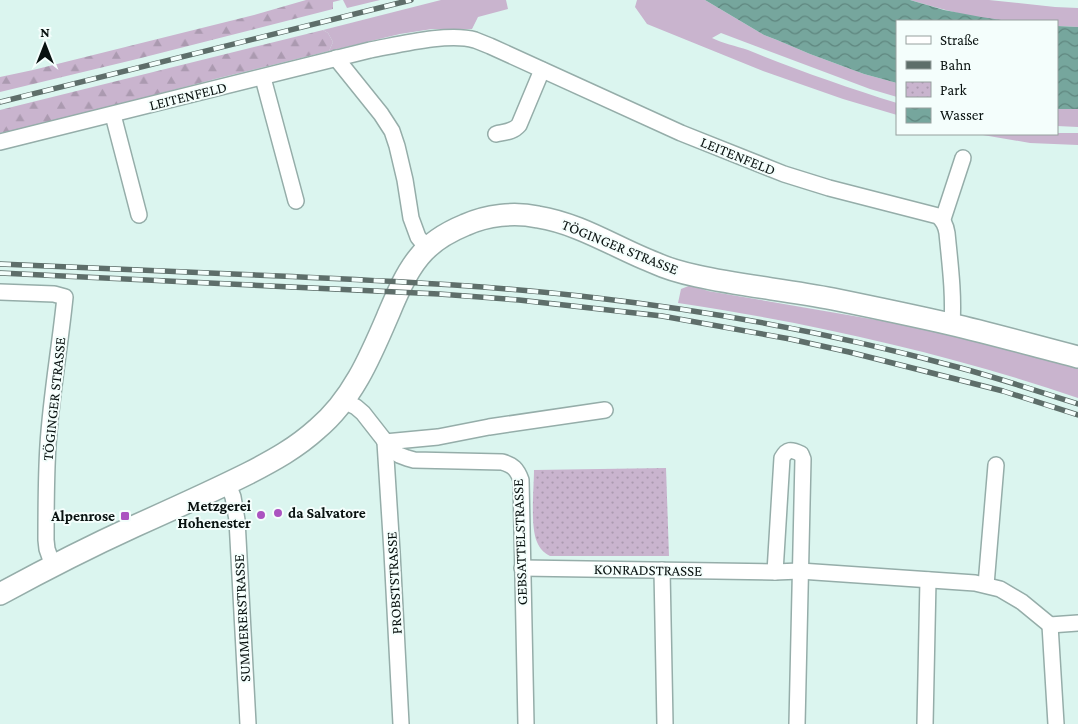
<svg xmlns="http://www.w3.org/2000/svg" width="1078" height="724" font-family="'Crimson Pro',serif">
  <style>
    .grass { fill: #c9b4ce }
    .forest { fill: url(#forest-firs) }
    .park { fill: url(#park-dots) }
    .water { fill: url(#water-waves) }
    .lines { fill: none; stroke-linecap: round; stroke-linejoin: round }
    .street-casing { stroke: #95ada9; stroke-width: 18 }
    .secondary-casing { stroke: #95ada9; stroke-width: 24 }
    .street { stroke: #fff; stroke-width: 15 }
    .secondary { stroke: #fff; stroke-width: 21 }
    .rail-casing { stroke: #5e6e6a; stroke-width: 5.5 }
    .rail { stroke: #f4fefc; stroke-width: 4; stroke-dasharray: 11; stroke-linecap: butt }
    .poi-dot { fill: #ab53c0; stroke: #f4fefc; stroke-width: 2 }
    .labels { text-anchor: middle; stroke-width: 4; stroke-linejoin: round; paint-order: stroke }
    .street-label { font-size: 15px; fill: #091210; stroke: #f4fefc }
    .poi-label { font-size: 15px; font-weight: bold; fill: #091210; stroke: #f4fefc; text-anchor: end }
  </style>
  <defs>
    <pattern id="forest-firs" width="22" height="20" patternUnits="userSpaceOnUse" patternTransform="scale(1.25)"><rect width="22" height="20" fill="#c9b4ce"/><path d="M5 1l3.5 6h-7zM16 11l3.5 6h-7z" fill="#ab9ab0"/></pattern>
    <pattern id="park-dots" width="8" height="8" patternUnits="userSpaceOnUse" patternTransform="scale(1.25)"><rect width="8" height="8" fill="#c9b4ce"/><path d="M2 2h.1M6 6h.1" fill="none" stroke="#ab9ab0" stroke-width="1.8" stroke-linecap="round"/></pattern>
    <pattern id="water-waves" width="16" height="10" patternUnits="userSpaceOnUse" patternTransform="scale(1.25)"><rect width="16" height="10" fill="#76a69d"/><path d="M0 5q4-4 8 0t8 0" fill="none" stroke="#5f867f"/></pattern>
  </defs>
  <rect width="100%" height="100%" fill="#dbf5ef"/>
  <g class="grass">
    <polygon points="343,0 380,0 347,8"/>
    <polygon points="441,0 506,0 508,9 478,17 472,29 432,29 400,34 329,51 333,42 328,33 323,30"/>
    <path d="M637,0h68l59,35 13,5 33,14 54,20 33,9v14l-27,-8 -149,-56 -9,5c10,5 24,8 36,12 49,20 98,37 149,53v12l-54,-16 -80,-28 -116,-47 -12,-17z"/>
    <path d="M910,0h79l66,7 23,1v19l-21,-1v-5c-16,0 -32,1 -47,0 -34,-1 -68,-12 -100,-21z"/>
    <polygon points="1057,109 1078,109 1078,127 1057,126"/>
    <polygon points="1057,133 1078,133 1078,145 1030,143 977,134 1057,134"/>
    <path d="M691,285l17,6 198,34 107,25 65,18v30c-128,-44 -266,-75 -400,-95l3,-14z"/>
  </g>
  <g class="forest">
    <polygon points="306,0 341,0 333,2 333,9 137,59 0,92 0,77 33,70 254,15"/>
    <polygon points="323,30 328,33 333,42 329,51 219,78 47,123 0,133 0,110"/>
  </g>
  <path class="park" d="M666,468l3,88h-119c-6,-3 -10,-7 -13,-14 -7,-16 -3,-53 -3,-72z"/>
  <g class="water">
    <polygon points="705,0 910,0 944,10 981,17 1008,21 897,21 897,83 864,74 810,54 777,40 764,35"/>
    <polygon points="1057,26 1078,27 1078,109 1057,109"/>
  </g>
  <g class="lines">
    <g class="street-casing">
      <g id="street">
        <polyline points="336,58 381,114 392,131 397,146 405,180 411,218 418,237 427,248"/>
        <polyline points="263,78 296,201"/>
        <polyline points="113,115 139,215"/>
        <path d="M496,134c9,-2 17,-2 23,-9l23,-55"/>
        <path d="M0,142l370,-92c28,-5 78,-18 105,-10 5,2 10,4 15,6l191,87 103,41 45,14 109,28c6,5 8,10 9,17 3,31 7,61 5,91"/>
        <polyline points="943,219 963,158"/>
        <path d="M0,292l54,2 11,3c-5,50 -14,99 -17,148 -2,32 -2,64 -2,95l1,9 6,17"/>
        <path d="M344,401l12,6 7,6 29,37 7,5 8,3 7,2 88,2c11,3 15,7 19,18l5,244"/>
        <polyline points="385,442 392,552 401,724"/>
        <polyline points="385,442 438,437 489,427 605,410"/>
        <polyline points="228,484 233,497 237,520 248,724"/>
        <polyline points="522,568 775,572 800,571 975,583 1000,589 1022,602 1050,625 1078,623"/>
        <polyline points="662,570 665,724"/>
        <path d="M775,572l7,-114c5,-9 9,-9 19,-4l2,5 -6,265"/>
        <polyline points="986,585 996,465"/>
        <polyline points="1050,625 1056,724"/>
        <polyline points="925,724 928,580"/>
      </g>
    </g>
    <g class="secondary-casing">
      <path id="secondary" d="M0,594c44,-24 89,-47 135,-68 38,-17 76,-34 114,-53 25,-13 47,-25 68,-44 36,-30 54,-74 72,-116 8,-19 17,-40 30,-56 11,-14 29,-25 46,-32 22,-10 49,-13 73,-8 43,7 78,31 117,46 13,6 28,10 42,13 45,10 91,14 136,23 39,8 78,16 117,25 43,10 85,22 128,33"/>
    </g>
    <use href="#street" class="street"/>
    <use href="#secondary" class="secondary"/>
    <g class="rail-casing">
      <g id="rail">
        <polyline points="0,102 411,0"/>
        <path d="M0,264c93,4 186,8 279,12 106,5 212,9 318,22 121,14 242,37 360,69 41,11 81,24 121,37"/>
        <polyline points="0,273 439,294 519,300 662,316 790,339 849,352 1003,391 1078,415"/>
      </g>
    </g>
    <use href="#rail" class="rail"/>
  </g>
  <g class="poi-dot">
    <circle cx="278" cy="513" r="5"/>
    <circle cx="261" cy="515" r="5"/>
    <rect x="120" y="511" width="10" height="10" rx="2.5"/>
  </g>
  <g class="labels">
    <g class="street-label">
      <text transform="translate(188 96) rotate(-14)" y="5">LEITENFELD</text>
      <text transform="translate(738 156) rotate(22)" y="5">LEITENFELD</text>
      <text transform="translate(620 247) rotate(22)" y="5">TÖGINGER STRASSE</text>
      <text transform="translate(54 399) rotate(-84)" y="5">TÖGINGER STRASSE</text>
      <text transform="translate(520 542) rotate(-92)" y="5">GEBSATTELSTRASSE</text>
      <text transform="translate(648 570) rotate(1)" y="5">KONRADSTRASSE</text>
      <text transform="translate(394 583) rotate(-93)" y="5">PROBSTSTRASSE</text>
      <text transform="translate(242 618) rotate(-93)" y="5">SUMMERERSTRASSE</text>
    </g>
    <g class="poi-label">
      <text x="251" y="511">Metzgerei<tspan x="251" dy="17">Hohenester</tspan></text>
      <text x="288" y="518" text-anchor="start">da Salvatore</text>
      <text x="115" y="521">Alpenrose</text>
    </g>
  </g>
  <rect x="896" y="20" width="162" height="115" fill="#f4fefc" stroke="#96a09e"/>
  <rect x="906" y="36" width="25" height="8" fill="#ffffff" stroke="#96a09e"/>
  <text x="940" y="45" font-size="15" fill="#091210">Straße</text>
  <rect x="906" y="61" width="25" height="8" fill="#5e6e6a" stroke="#96a09e"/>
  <text x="940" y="70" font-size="15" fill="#091210">Bahn</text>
  <rect x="906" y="82" width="25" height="15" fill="url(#park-dots)" stroke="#96a09e"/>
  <text x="940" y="95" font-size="15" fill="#091210">Park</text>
  <rect x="906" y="108" width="25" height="15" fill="url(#water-waves)" stroke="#96a09e"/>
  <text x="940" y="120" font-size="15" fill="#091210">Wasser</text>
  <g transform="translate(45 45)" stroke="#f4fefc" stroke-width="4" paint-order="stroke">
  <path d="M0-4L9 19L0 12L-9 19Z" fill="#091210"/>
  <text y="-8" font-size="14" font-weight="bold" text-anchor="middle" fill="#091210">N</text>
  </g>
</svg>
